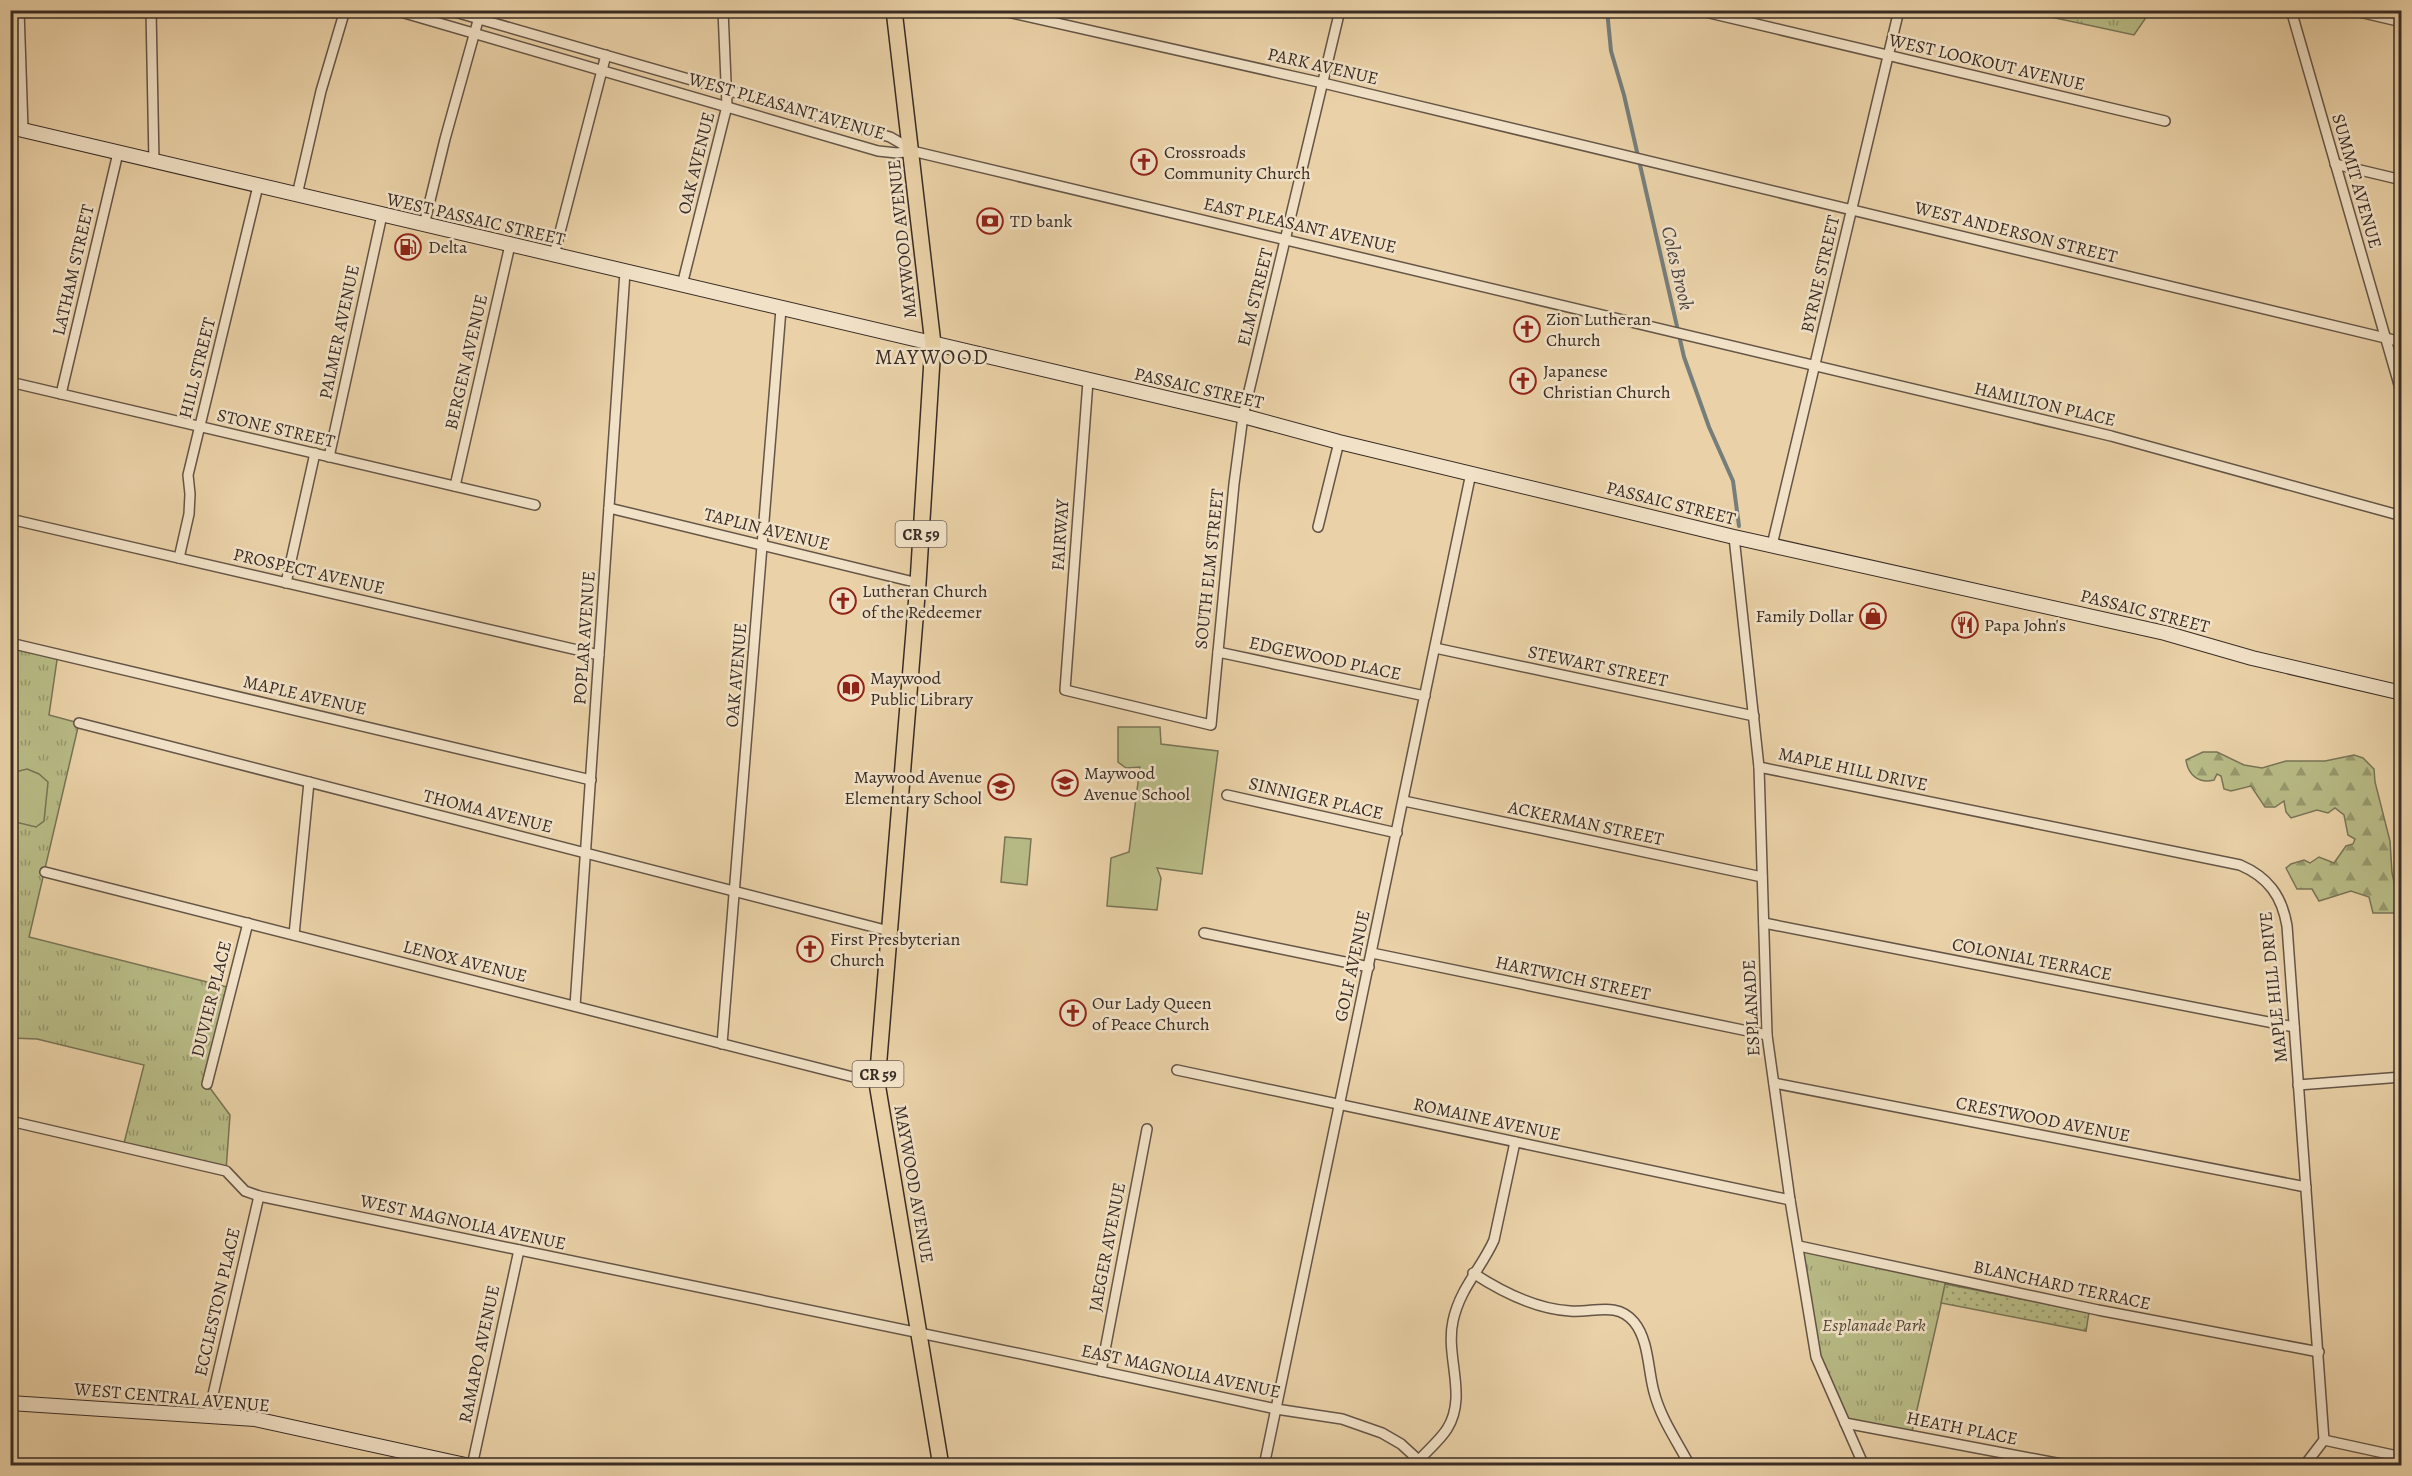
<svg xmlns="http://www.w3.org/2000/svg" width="2412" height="1476" font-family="Alegreya,serif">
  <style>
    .grass { fill: url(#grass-tufts); stroke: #787456; stroke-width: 1.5 }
    .forest { fill: url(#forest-firs); stroke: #787456; stroke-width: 1.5 }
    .garden { fill: url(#garden-dots); stroke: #787456; stroke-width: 1.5 }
    .pitch { fill: #b8bb86; stroke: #787456; stroke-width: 1.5 }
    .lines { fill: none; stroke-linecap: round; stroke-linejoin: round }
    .stream { stroke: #767e7b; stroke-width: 4 }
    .street-casing { stroke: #655546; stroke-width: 12 }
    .secondary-casing { stroke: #392c25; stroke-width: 16 }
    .primary-casing { stroke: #392c25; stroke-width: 18 }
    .street { stroke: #f1e1c6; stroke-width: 9 }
    .secondary { stroke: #f1e1c6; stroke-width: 14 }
    .primary { stroke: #ead1a7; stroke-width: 15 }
    .labels { text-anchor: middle; stroke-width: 5; stroke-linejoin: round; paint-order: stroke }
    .shield { fill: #f1e1c6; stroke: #706255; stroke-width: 1.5 }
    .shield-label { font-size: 16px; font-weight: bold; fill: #392c25 }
    .street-label { font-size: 18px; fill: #392c25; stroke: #f1e1c6 }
    .poi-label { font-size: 18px; fill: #392c25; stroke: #f1e1c6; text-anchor: start }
    .park-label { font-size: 18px; font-style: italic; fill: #524938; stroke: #f1e1c6 }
    .water-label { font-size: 20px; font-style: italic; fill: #4d4742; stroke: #f1e1c6 }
    .quarter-label { font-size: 21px; letter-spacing: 1.5px; fill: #392c25; stroke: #f1e1c6 }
  </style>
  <defs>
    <pattern id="grass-tufts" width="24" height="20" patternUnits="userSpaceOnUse" patternTransform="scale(1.5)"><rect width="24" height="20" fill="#b8bb86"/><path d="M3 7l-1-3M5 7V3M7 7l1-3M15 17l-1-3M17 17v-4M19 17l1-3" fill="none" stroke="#97986d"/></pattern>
    <pattern id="forest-firs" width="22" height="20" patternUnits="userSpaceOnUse" patternTransform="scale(1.5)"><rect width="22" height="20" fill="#b8bb86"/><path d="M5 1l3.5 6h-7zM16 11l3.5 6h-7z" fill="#97986d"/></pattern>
    <pattern id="garden-dots" width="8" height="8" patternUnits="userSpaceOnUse" patternTransform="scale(1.5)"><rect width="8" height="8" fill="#b8bb86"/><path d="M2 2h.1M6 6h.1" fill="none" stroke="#97986d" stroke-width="1.8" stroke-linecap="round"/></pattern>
  </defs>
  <rect width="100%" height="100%" fill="#ead1a7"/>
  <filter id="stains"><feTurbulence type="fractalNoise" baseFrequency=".00333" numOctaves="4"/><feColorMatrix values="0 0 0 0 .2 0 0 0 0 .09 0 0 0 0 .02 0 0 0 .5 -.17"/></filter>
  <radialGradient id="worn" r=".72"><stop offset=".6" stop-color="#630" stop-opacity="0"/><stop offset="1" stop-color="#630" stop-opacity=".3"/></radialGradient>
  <g class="grass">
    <polygon points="2023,11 2141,11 2145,19 2134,35"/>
    <polygon points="11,643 58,653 49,715 79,723 29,937 231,988 207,1084 230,1115 226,1171 123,1147 144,1065 37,1039 11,1038"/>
    <polygon points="1799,1246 1947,1278 1911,1436 1845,1423 1816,1357"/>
  </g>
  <path class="forest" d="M2203,752h14l27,13 18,3 24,-7h39l29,-6 9,3 11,11 1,13 15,59 2,32 6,26 -4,14h-21l-4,-16 -18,-6 -32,10 -7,-12h-15l-11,-21 5,-4 13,-4 6,3 9,-6 15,6 12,-17 7,-2 2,-5 -7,-4 -4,-20 -9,-7 -7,5 -11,-3 -26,8 -5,-6 -2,-11 -9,6h-10l-14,-21 -20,5 -7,-2 -3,-13 -4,-2 -3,6c-15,4 -26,-5 -28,-20z"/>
  <polygon class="garden" points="1945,1284 2089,1312 2086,1331 1941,1303"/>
  <g class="pitch">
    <polygon points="1118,727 1160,727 1161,744 1218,751 1202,874 1157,868 1161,878 1157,910 1107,906 1111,858 1129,852 1140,767 1126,768 1118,762"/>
    <polygon points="27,769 39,774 48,782 44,821 36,827 11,821 11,773"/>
    <polygon points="1005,837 1031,839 1027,885 1001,882"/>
  </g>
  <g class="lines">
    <polyline class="stream" points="1607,10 1611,51 1624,95 1684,357 1709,427 1733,481 1739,526"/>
    <g class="street-casing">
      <g id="street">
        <polyline points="19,10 23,130"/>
        <polyline points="151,10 154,162"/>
        <polyline points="394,10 878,151 897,153 912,151 2111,436 2402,516"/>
        <polyline points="448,10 890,137 911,149"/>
        <polyline points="999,10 1323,83 2402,342"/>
        <polyline points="1697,10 2165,121"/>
        <polyline points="2291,10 2402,395"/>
        <polyline points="2351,10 2402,22"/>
        <polyline points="2335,164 2402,180"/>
        <polyline points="297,195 321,91 345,10"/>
        <polyline points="424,225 445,139 481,10"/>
        <polyline points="554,255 606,55"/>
        <polyline points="682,285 727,106 723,10"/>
        <polyline points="1088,381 1065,690 1211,725 1234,484 1243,416 1340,10"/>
        <polyline points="10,382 535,505"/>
        <polyline points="61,394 118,153"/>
        <polyline points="329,457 382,215"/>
        <polyline points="455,486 510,245"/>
        <polyline points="609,508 918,583"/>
        <polyline points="10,519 599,655"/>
        <polyline points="1318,527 1339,442"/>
        <polyline points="1734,537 1759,767 1767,1035 1790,1200 1816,1357 1864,1466"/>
        <polyline points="1772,545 1899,10"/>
        <polyline points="179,558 189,514 190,494 188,475 258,186"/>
        <polyline points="286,583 315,453"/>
        <polyline points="10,643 591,780"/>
        <polyline points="1435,648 1754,716"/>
        <polyline points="1218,652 1425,696"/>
        <polyline points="79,723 889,931"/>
        <path d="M1759,767l481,98c28,12 42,31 47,61l37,514 -20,26"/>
        <polyline points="1227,795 1397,833"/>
        <polyline points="1404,801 1762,877"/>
        <polyline points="45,872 877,1083"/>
        <polyline points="1764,923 2294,1027"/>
        <polyline points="1204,933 1369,967"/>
        <polyline points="294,935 309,782"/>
        <polyline points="1372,953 1767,1035"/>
        <polyline points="575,1006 625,272"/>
        <polyline points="722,1044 781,309"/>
        <polyline points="1177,1070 1790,1200"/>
        <polyline points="1774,1083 2306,1187"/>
        <polyline points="207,1084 248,923"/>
        <polyline points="2298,1085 2402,1077"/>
        <polyline points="10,1121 226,1171 245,1191 259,1196 1050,1360 1276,1409 1342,1419 1382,1433 1401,1444 1425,1466"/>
        <polyline points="1799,1246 2098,1310 2319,1352"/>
        <path d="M1473,1273c29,19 62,36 97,38 23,2 47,-10 64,11 15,18 14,49 20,70 7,27 23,49 36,74"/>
        <polyline points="1101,1371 1147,1129"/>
        <polyline points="208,1416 259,1196"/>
        <polyline points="1845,1423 2072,1466"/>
        <polyline points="2324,1440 2402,1457"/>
        <path d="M1419,1460c9,-10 21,-20 28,-31 21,-33 -2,-72 6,-108 7,-33 28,-52 41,-81l21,-98"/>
        <polyline points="472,1466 519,1250"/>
        <polyline points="1264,1466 1471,473"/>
      </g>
    </g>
    <g class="secondary-casing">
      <g id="secondary">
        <polyline points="10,127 1243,416 1339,442 1734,537 2165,633 2252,658 2402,693"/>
        <polyline points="10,1403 255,1419 470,1466"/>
      </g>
    </g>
    <g class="primary-casing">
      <polyline id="primary" points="894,10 933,344 918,583 877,1083 941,1466"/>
    </g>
    <use href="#street" class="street"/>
    <use href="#secondary" class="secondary"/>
    <use href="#primary" class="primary"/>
  </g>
  <defs>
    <g id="church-ring" transform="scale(1.35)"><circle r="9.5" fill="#f1e1c6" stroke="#8f2418" stroke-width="1.5"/><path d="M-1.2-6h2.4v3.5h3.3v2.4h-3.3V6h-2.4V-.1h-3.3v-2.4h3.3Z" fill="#8f2418"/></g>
    <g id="bank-ring" transform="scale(1.35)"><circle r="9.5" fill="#f1e1c6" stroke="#8f2418" stroke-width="1.5"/><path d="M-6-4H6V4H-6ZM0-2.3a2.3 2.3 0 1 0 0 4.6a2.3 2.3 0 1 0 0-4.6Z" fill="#8f2418"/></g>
    <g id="fuel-ring" transform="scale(1.35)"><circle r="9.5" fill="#f1e1c6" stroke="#8f2418" stroke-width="1.5"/><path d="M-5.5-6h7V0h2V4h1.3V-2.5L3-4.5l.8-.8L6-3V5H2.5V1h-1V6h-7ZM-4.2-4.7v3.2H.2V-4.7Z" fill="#8f2418"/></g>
    <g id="shop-ring" transform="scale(1.35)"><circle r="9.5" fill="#f1e1c6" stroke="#8f2418" stroke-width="1.5"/><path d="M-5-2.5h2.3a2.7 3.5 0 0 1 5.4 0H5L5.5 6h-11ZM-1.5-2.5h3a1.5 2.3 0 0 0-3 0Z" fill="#8f2418"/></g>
    <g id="restaurant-ring" transform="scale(1.35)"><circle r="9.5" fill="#f1e1c6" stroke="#8f2418" stroke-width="1.5"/><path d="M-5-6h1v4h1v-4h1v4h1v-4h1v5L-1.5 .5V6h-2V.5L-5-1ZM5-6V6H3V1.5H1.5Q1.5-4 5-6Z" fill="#8f2418"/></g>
    <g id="library-ring" transform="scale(1.35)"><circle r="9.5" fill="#f1e1c6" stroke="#8f2418" stroke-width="1.5"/><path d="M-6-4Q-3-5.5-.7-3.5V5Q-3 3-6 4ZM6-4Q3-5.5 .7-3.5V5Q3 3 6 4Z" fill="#8f2418"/></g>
    <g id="school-ring" transform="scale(1.35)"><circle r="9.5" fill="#f1e1c6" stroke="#8f2418" stroke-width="1.5"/><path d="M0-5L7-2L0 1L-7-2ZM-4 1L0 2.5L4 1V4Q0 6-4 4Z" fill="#8f2418"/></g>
  </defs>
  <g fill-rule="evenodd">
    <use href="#church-ring" x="1144" y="162"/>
    <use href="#bank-ring" x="990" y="221"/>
    <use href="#fuel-ring" x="408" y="247"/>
    <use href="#church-ring" x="1527" y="329"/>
    <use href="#church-ring" x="1523" y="381"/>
    <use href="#church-ring" x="843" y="601"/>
    <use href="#shop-ring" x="1873" y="616"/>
    <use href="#restaurant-ring" x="1965" y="625"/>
    <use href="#library-ring" x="851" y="688"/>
    <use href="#school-ring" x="1065" y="783"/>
    <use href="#school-ring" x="1001" y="787"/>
    <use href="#church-ring" x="810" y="949"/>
    <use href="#church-ring" x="1073" y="1013"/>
  </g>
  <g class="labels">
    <g class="shield">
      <rect x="895.5" y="521" width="51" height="26" rx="4.5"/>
      <rect x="852.5" y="1061" width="51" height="26" rx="4.5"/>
    </g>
    <g class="shield-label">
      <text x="921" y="540">CR 59</text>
      <text x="878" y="1080">CR 59</text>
    </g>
    <g class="street-label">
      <text transform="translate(1987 62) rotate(13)" y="6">WEST LOOKOUT AVENUE</text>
      <text transform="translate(1323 66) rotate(13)" y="6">PARK AVENUE</text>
      <text transform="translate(787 106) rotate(16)" y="6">WEST PLEASANT AVENUE</text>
      <text transform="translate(696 163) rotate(-76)" y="6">OAK AVENUE</text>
      <text transform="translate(2357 181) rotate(74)" y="6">SUMMIT AVENUE</text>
      <text transform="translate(476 219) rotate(13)" y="6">WEST PASSAIC STREET</text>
      <text transform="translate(1300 225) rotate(13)" y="6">EAST PLEASANT AVENUE</text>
      <text transform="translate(2016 232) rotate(14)" y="6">WEST ANDERSON STREET</text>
      <text transform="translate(902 239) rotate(-96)" y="6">MAYWOOD AVENUE</text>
      <text transform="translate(73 270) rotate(-77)" y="6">LATHAM STREET</text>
      <text transform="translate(1820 274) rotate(-77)" y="6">BYRNE STREET</text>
      <text transform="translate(1255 297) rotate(-76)" y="6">ELM STREET</text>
      <text transform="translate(339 332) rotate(-78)" y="6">PALMER AVENUE</text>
      <text transform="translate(466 362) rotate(-77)" y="6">BERGEN AVENUE</text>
      <text transform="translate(197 368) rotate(-76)" y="6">HILL STREET</text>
      <text transform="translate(1199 388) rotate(13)" y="6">PASSAIC STREET</text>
      <text transform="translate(2045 404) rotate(13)" y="6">HAMILTON PLACE</text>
      <text transform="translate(276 428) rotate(13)" y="6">STONE STREET</text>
      <text transform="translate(1671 503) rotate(14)" y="6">PASSAIC STREET</text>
      <text transform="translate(767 529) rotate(14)" y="6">TAPLIN AVENUE</text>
      <text transform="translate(1060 535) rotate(-86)" y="6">FAIRWAY</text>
      <text transform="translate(1209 569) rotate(-84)" y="6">SOUTH ELM STREET</text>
      <text transform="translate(309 571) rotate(13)" y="6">PROSPECT AVENUE</text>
      <text transform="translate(2145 611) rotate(14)" y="6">PASSAIC STREET</text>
      <text transform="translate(584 638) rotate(-86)" y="6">POPLAR AVENUE</text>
      <text transform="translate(1325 658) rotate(12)" y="6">EDGEWOOD PLACE</text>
      <text transform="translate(1598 666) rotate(12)" y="6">STEWART STREET</text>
      <text transform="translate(736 675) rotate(-85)" y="6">OAK AVENUE</text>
      <text transform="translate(305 695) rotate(13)" y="6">MAPLE AVENUE</text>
      <text transform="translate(1853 769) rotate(12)" y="6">MAPLE HILL DRIVE</text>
      <text transform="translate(1316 798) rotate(13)" y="6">SINNIGER PLACE</text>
      <text transform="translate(488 811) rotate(14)" y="6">THOMA AVENUE</text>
      <text transform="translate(1586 823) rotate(12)" y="6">ACKERMAN STREET</text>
      <text transform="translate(2032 959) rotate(11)" y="6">COLONIAL TERRACE</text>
      <text transform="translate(465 961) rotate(14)" y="6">LENOX AVENUE</text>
      <text transform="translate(1352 966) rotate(-78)" y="6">GOLF AVENUE</text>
      <text transform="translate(1573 978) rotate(12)" y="6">HARTWICH STREET</text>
      <text transform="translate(2273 987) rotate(-96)" y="6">MAPLE HILL DRIVE</text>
      <text transform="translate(211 999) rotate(-76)" y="6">DUVIER PLACE</text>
      <text transform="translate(1751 1008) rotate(-93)" y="6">ESPLANADE</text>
      <text transform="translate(1487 1119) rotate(12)" y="6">ROMAINE AVENUE</text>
      <text transform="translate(2043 1119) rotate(11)" y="6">CRESTWOOD AVENUE</text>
      <text transform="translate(914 1184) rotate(80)" y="6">MAYWOOD AVENUE</text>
      <text transform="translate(463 1222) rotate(12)" y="6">WEST MAGNOLIA AVENUE</text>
      <text transform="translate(1107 1247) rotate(-79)" y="6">JAEGER AVENUE</text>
      <text transform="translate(2062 1285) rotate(12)" y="6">BLANCHARD TERRACE</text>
      <text transform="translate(217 1302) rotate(-77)" y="6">ECCLESTON PLACE</text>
      <text transform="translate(479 1354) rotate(-78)" y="6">RAMAPO AVENUE</text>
      <text transform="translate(1181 1371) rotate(12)" y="6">EAST MAGNOLIA AVENUE</text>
      <text transform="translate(172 1397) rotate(5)" y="6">WEST CENTRAL AVENUE</text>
      <text transform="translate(1962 1428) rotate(11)" y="6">HEATH PLACE</text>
    </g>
    <g class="poi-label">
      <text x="1164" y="158">Crossroads<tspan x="1164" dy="21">Community Church</tspan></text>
      <text x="1010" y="227">TD bank</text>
      <text x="428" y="253">Delta</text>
      <text x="1546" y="325">Zion Lutheran<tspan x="1546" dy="21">Church</tspan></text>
      <text x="1543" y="377">Japanese<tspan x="1543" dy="21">Christian Church</tspan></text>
      <text x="862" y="597">Lutheran Church<tspan x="862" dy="21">of the Redeemer</tspan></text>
      <text x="1854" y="622" text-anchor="end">Family Dollar</text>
      <text x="1984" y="631">Papa John's</text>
      <text x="870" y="684">Maywood<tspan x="870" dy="21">Public Library</tspan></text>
      <text x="1084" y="779">Maywood<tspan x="1084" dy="21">Avenue School</tspan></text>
      <text x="982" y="783" text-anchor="end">Maywood Avenue<tspan x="982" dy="21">Elementary School</tspan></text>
      <text x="830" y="945">First Presbyterian<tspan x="830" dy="21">Church</tspan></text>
      <text x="1092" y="1009">Our Lady Queen<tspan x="1092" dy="21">of Peace Church</tspan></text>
    </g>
    <g class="park-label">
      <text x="1874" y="1331">Esplanade Park</text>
    </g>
    <g class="water-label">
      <text transform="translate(1678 268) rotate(77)" y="7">Coles Brook</text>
    </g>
    <g class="quarter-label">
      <text x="932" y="364">MAYWOOD</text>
    </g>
  </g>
  <rect width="2412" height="1476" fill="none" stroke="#ead1a7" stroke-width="36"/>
  <rect x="12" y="12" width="2388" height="1452" fill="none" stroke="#392c25" stroke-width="3"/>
  <rect x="18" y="18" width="2376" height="1440" fill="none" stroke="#392c25" stroke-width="1.5"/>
  <rect width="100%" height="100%" filter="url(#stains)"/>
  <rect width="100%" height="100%" fill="url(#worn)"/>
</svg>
